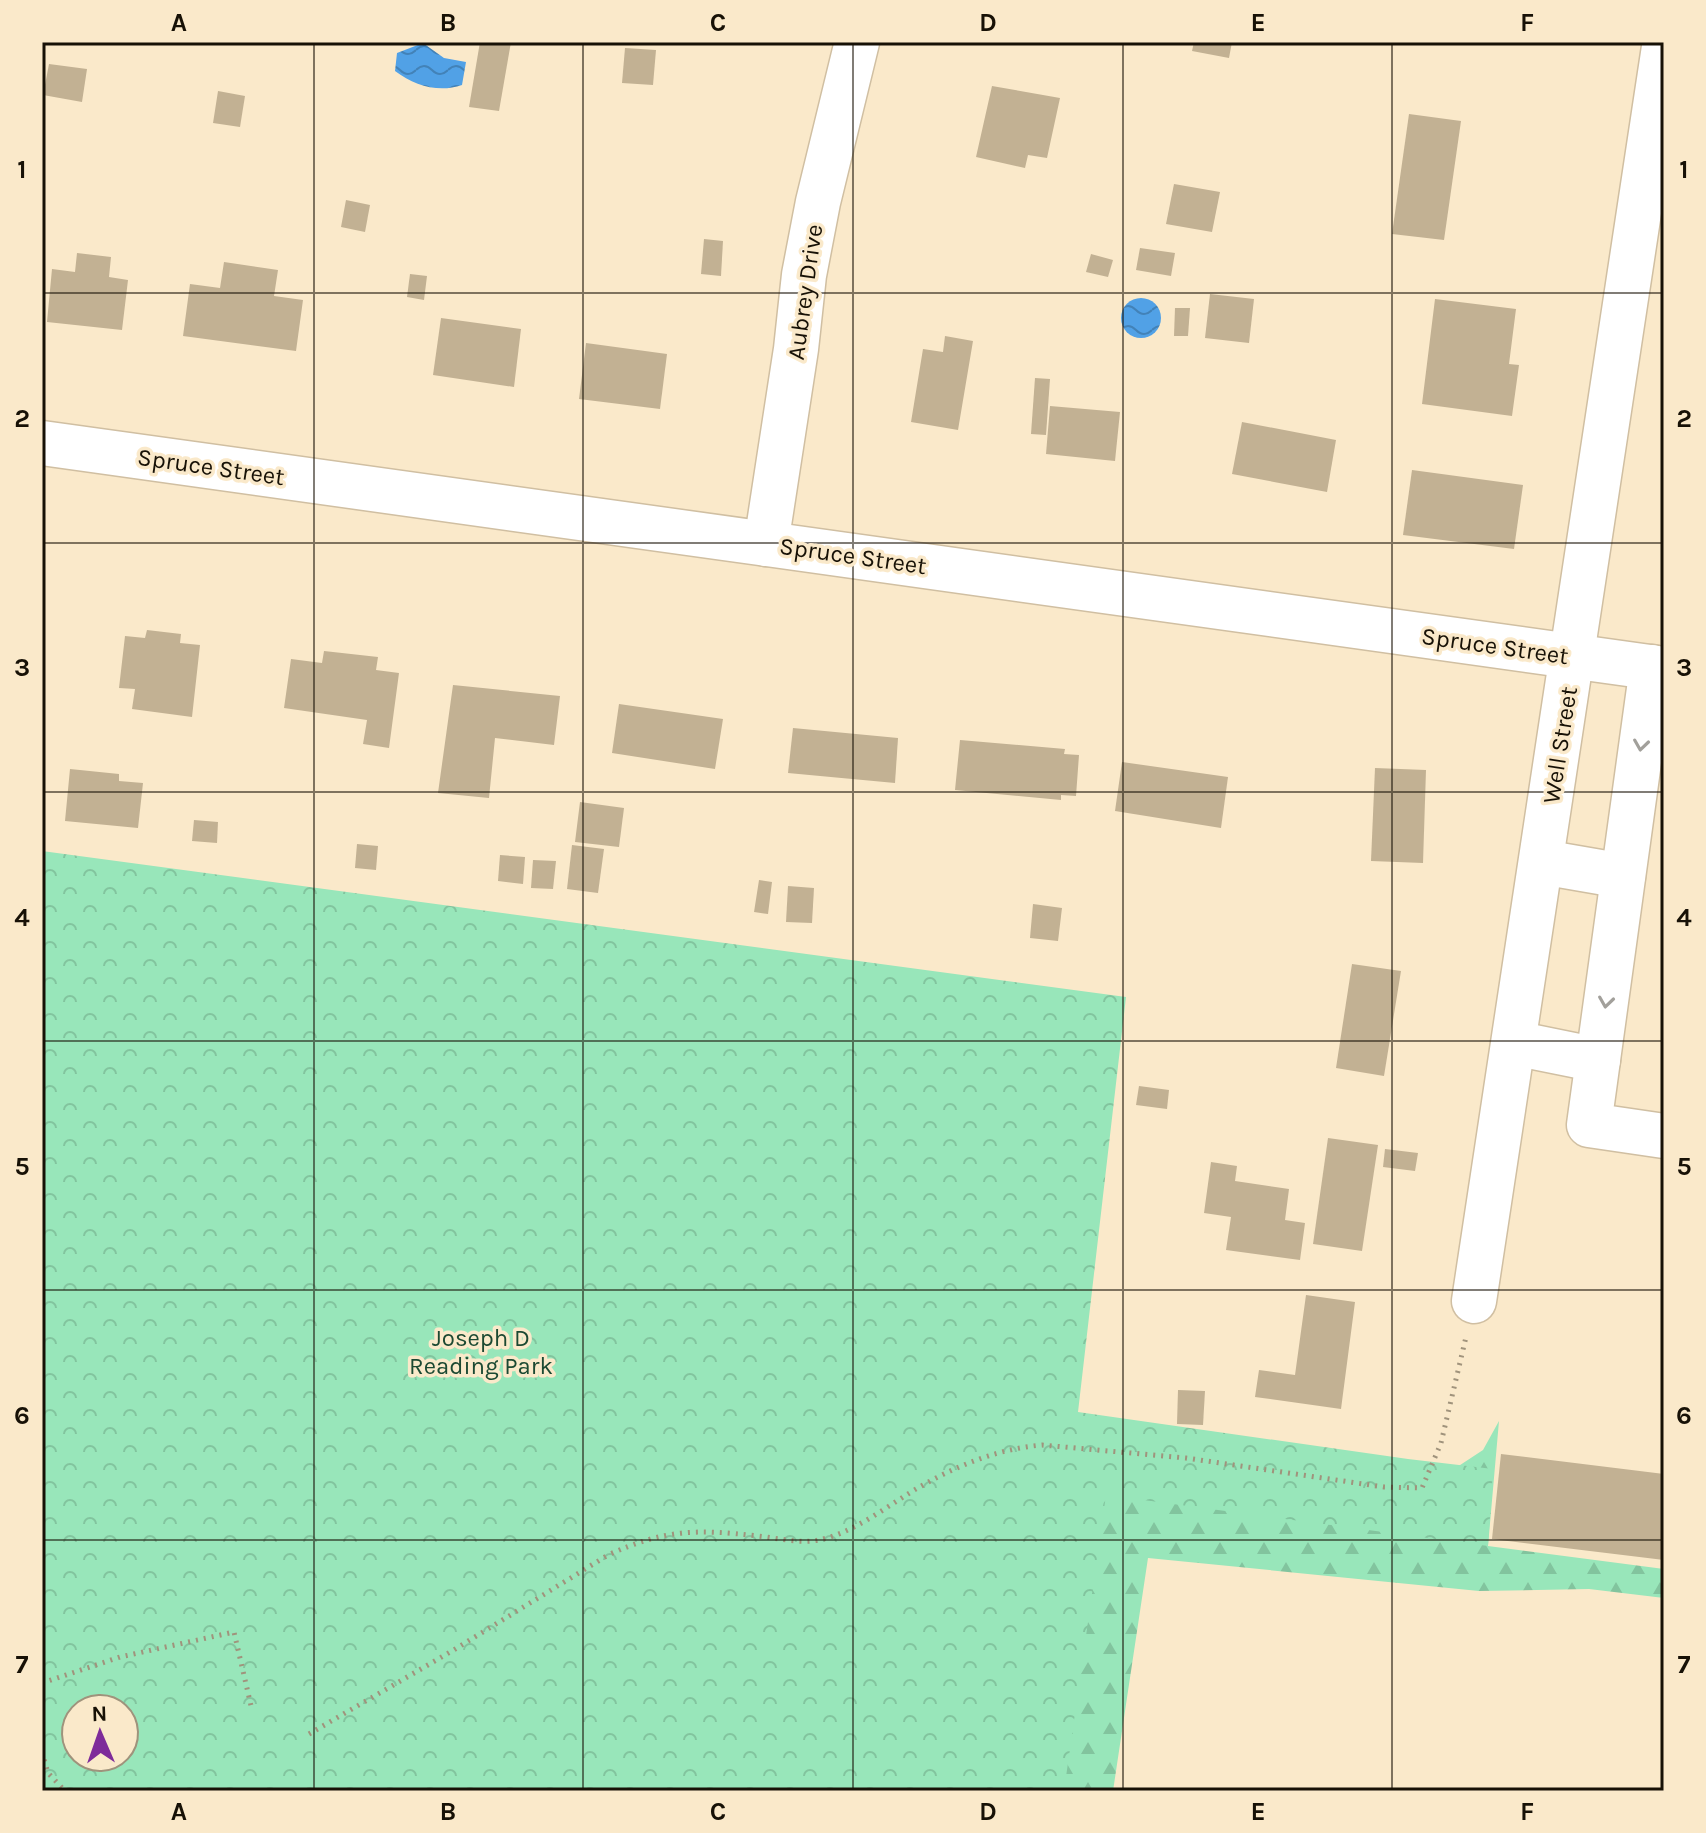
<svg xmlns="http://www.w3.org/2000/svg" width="1706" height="1833" font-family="Karla,sans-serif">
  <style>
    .forest { fill: url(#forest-firs) }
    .park { fill: url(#park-crowns); fill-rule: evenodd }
    .water { fill: url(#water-waves) }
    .building { fill: #c2b193 }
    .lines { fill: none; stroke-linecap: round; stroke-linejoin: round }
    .minor-casing { stroke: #d0bfa2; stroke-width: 47 }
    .path { stroke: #a0937c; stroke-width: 5; stroke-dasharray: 2 6; stroke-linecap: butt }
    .minor { stroke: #fff; stroke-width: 44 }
    .oneway { stroke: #a2a09b }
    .grid { fill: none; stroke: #171106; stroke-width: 2; stroke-opacity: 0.55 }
    .labels { text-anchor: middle; stroke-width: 7; stroke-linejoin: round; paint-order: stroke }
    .street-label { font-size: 24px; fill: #171106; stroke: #fae9ca }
    .park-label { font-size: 24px; fill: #1c4932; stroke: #fae9ca }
    .neatline { fill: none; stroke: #171106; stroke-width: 3 }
    .grid-label { font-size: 26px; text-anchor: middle; font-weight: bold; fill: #171106 }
  </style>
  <defs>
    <pattern id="forest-firs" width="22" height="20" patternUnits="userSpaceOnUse" patternTransform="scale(2)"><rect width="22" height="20" fill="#98e6ba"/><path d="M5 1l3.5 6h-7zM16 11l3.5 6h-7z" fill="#82c49e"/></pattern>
    <pattern id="park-crowns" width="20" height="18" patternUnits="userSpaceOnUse" patternTransform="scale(2)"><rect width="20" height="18" fill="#98e6ba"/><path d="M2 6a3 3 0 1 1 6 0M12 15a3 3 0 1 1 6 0" fill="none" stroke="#82c49e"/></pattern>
    <pattern id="water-waves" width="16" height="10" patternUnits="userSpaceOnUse" patternTransform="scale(2)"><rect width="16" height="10" fill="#51a1e6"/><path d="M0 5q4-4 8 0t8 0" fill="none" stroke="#4282b8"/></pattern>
  </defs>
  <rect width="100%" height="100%" fill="#fae9ca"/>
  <polygon class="forest" points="1499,1421 1488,1546 1664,1569 1664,1598 1589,1589 1479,1591 1148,1558 1113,1791 318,1791 925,1498 1451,1471 1483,1450"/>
  <path class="park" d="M42,851l1084,146 -48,415 330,47 85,10 -5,77 -382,-51 -42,296h-1022zM76,1709h48v48h-48z"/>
  <g class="water">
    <path d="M423,43l21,15 22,4 -4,23c-23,8 -47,1 -67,-14l2,-18z"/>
    <circle cx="1141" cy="318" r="20"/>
  </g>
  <g class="building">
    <polygon points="480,42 511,42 499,111 469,107"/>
    <polygon points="1194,42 1232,42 1229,58 1192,51"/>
    <polygon points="625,48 656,50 653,85 622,83"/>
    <polygon points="49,64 87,69 82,102 43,95"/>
    <polygon points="992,86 1060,98 1047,158 1028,155 1025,168 976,157"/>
    <polygon points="218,91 245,96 240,127 213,123"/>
    <polygon points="1409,114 1461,121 1444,240 1392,234"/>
    <polygon points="1174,184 1220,192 1212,232 1166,224"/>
    <polygon points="346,200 370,205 365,232 341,227"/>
    <polygon points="704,239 723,241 721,276 701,274"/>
    <polygon points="1140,248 1175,253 1171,276 1136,270"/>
    <polygon points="77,253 111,257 109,277 128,280 122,330 47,322 52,269 75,272"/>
    <polygon points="1091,254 1113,260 1108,277 1086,272"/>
    <polygon points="224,262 278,270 274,296 303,300 296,351 183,336 190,284 220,288"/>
    <polygon points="410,274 427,276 424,300 407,297"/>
    <polygon points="1210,294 1254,299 1249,343 1205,338"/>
    <polygon points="1435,299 1516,309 1509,364 1519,365 1512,416 1422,404"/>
    <polygon points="1175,308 1190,308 1188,336 1174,336"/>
    <polygon points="441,318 521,329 514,387 433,375"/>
    <polygon points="945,336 973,341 958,430 911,422 923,349 943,352"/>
    <polygon points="586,343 667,354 660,409 579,399"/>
    <polygon points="1035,378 1050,379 1046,435 1031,434"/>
    <polygon points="1050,406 1120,412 1115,461 1046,454"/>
    <polygon points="1242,422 1336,440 1327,492 1232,474"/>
    <polygon points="1412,470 1523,485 1514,549 1403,535"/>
    <polygon points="147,630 181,634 180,643 200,645 192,717 132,709 135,689 119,688 125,636 145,638"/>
    <polygon points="324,651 378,657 376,670 399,673 389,748 363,744 367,720 284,708 291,659 322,663"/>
    <polygon points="453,685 560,696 554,745 495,738 489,798 438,793"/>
    <polygon points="619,704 723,719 715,769 612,753"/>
    <polygon points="793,728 898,738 895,783 788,773"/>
    <polygon points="960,740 1065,749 1064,754 1079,755 1076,796 1061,795 1061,800 955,790"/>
    <polygon points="1122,762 1228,777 1221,828 1115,811"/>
    <polygon points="1375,768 1426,770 1423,863 1371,861"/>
    <polygon points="70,769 119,774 119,781 143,783 138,828 65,821"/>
    <polygon points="580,802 624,808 619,847 575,842"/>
    <polygon points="194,820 218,822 217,843 192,841"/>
    <polygon points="357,844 378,846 376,870 355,868"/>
    <polygon points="572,845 604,849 598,893 567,889"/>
    <polygon points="500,855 525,857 523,884 498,881"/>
    <polygon points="533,860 556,861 553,889 531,888"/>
    <polygon points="759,880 772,882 768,914 754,912"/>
    <polygon points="788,886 814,888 812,923 786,922"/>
    <polygon points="1033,904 1062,908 1058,941 1030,938"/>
    <polygon points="1352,964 1401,971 1384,1076 1336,1068"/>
    <polygon points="1139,1086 1169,1090 1167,1109 1136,1105"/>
    <polygon points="1328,1138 1378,1145 1362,1251 1313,1244"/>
    <polygon points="1385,1149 1418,1153 1415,1171 1383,1167"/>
    <polygon points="1211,1162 1237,1166 1235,1181 1289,1189 1285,1220 1305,1223 1300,1260 1226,1250 1231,1217 1204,1213"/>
    <polygon points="1306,1295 1355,1302 1341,1409 1255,1397 1259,1370 1295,1375"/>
    <polygon points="1178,1390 1205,1391 1203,1425 1177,1424"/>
    <polygon points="1501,1454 1664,1474 1664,1560 1492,1539"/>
  </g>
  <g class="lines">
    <g class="minor-casing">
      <g id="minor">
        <polyline points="42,443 1664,669"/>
        <polyline points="766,544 796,349 804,275 818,202 857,42"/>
        <polyline points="1652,667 1589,1125 1664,1136"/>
        <polyline points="1542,862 1623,876"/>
        <polyline points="1514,1043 1598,1060"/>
        <polyline points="1474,1301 1664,47"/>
      </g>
    </g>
    <g class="path">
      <polyline points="42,1683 120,1657 234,1632 252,1710"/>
      <path d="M309,1734l143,-83 156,-96c57,-26 89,-26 150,-19 19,2 42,8 61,4 33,-7 63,-30 92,-48 40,-24 84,-43 131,-47l144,13 198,29 38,1 19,-45 25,-106"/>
      <polyline points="42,1752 48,1773 65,1791"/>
    </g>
    <use href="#minor" class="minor"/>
  </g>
  <defs><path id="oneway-chevron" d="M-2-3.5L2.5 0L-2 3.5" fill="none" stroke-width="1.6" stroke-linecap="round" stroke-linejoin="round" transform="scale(2)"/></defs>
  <g class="oneway">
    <use href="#oneway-chevron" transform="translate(1641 745) rotate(98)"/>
    <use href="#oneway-chevron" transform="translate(1606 1002) rotate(98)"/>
  </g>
  <path class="grid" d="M314,42v1749M583,42v1749M853,42v1749M1123,42v1749M1392,42v1749M42,293h1622M42,543h1622M42,792h1622M42,1041h1622M42,1290h1622M42,1540h1622"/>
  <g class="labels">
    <g class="street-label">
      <text transform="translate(805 292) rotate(-82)" y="8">Aubrey Drive</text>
      <text transform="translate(211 467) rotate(8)" y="8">Spruce Street</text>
      <text transform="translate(853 556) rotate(8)" y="8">Spruce Street</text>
      <text transform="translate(1495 646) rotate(8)" y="8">Spruce Street</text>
      <text transform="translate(1560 745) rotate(-81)" y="8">Well Street</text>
    </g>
    <g class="park-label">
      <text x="481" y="1346">Joseph D<tspan x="481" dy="28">Reading Park</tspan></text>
    </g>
  </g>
  <rect width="1706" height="1833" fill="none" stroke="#fae9ca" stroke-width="88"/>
  <g transform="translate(100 1733) rotate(358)"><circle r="38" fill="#fae9ca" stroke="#9f937c" stroke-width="2"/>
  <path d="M0-6L14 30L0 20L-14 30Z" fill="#7e2b9a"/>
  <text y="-12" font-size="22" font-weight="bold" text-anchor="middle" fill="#171106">N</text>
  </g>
  <rect x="44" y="44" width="1618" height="1745" class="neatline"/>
  <g class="grid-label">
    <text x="179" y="31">A</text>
    <text x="448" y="31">B</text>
    <text x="718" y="31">C</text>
    <text x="988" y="31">D</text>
    <text x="1258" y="31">E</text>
    <text x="1527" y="31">F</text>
    <text x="22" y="178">1</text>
    <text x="1684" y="178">1</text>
    <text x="22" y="427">2</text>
    <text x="1684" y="427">2</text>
    <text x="22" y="676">3</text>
    <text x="1684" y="676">3</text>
    <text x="22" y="926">4</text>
    <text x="1684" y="926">4</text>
    <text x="22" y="1175">5</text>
    <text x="1684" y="1175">5</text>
    <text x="22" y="1424">6</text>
    <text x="1684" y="1424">6</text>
    <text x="22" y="1673">7</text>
    <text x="1684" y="1673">7</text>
    <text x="179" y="1820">A</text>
    <text x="448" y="1820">B</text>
    <text x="718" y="1820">C</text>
    <text x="988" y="1820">D</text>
    <text x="1258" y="1820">E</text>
    <text x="1527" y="1820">F</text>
  </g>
</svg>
